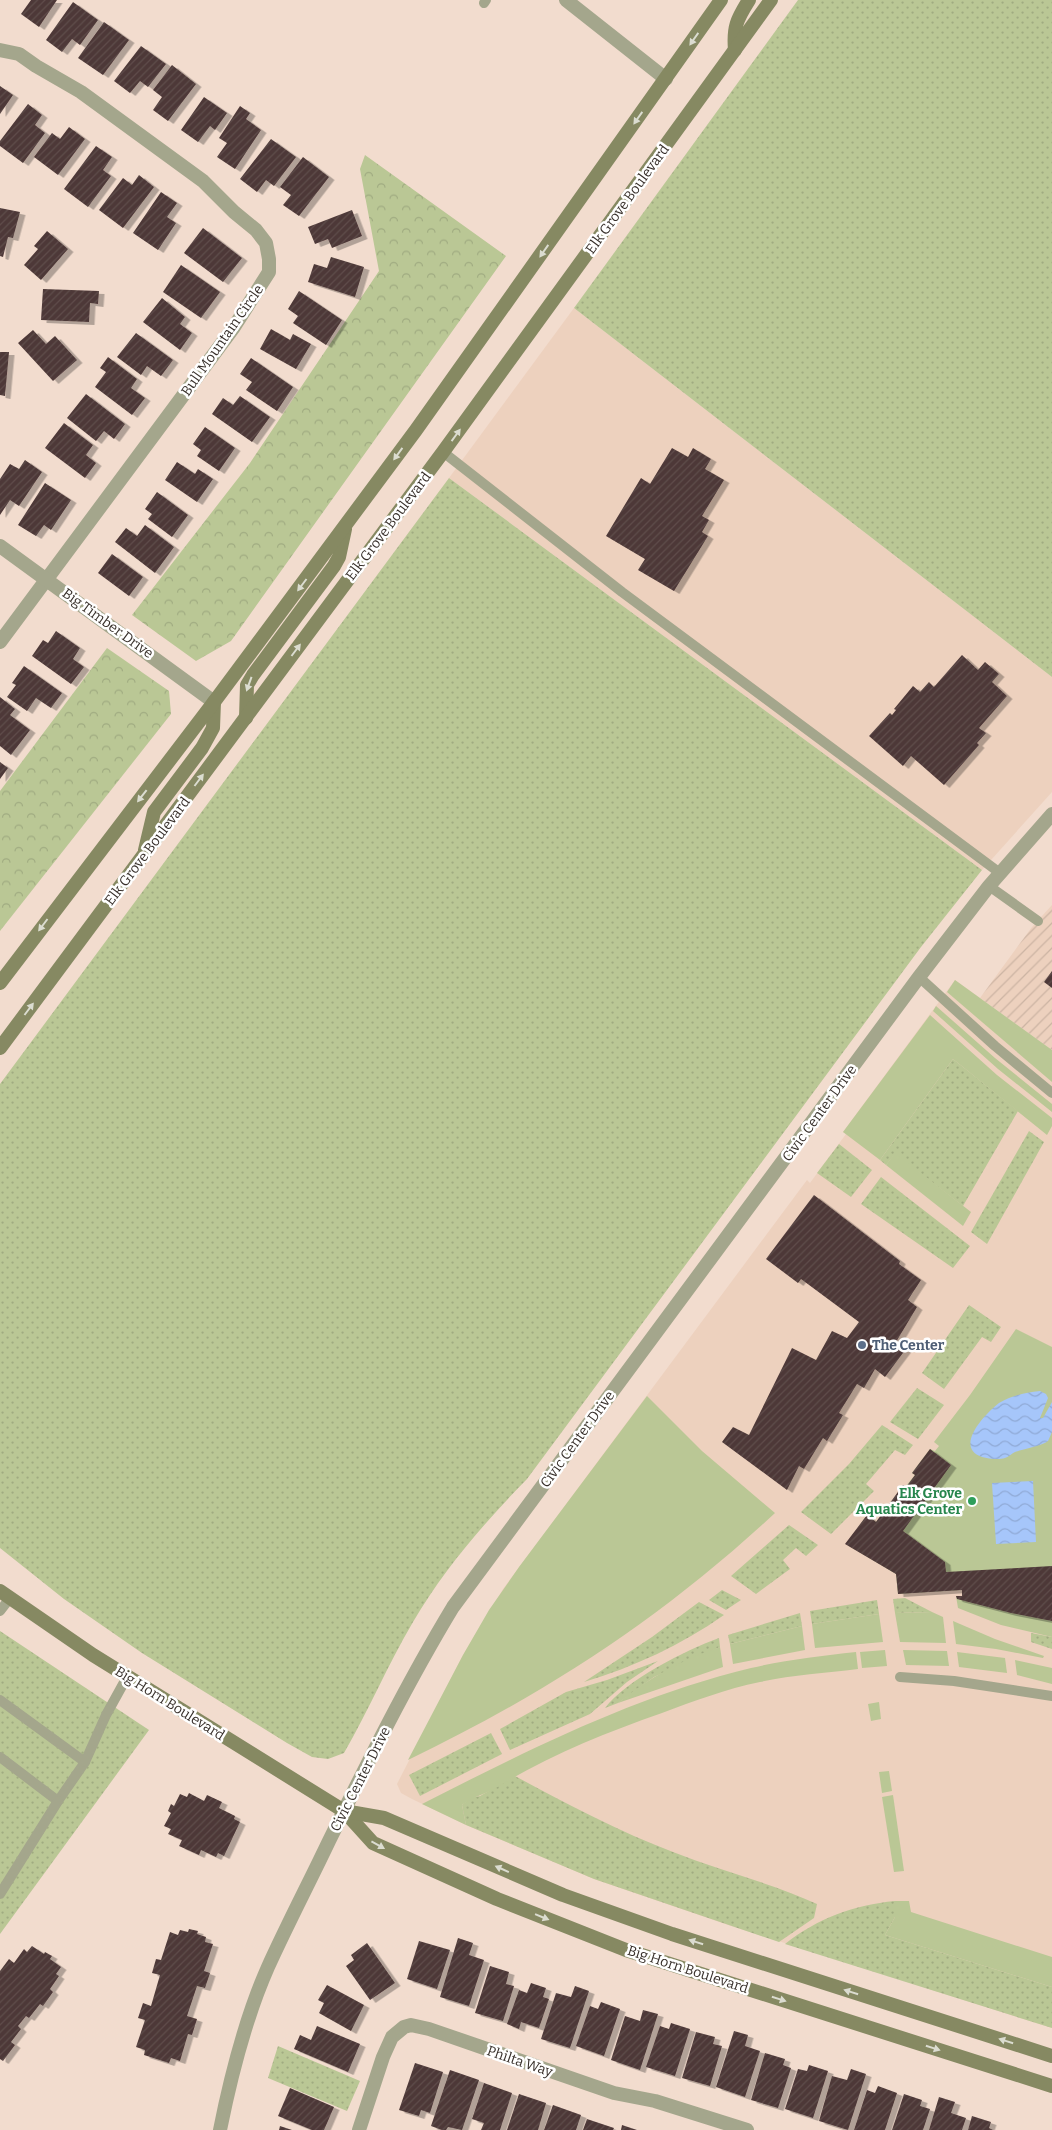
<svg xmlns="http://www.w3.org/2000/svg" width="1052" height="2130" font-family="Bitter,serif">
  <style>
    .built { fill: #edd1be }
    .industrial { fill: url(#industrial-furrows) }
    .grass { fill: url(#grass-dots) }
    .park { fill: url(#park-crowns) }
    .garden { fill: #bac795 }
    .water { fill: url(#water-waves) }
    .building { fill: url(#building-hatch); filter: url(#shadow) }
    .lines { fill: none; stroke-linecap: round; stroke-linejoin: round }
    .service { stroke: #a4a68c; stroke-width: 10 }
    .minor { stroke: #a4a68c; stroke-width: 14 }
    .tertiary { stroke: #a4a68c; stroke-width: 14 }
    .secondary { stroke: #868962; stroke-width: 14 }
    .oneway { fill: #dbdcd0 }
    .service-dot { fill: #5c6f8a; stroke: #fff; stroke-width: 2 }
    .leisure-dot { fill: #2e9e5b; stroke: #fff; stroke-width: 2 }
    .labels { text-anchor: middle; stroke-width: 5; stroke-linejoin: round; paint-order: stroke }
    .street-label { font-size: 14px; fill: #372f2a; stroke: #fff }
    .service-label { font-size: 14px; font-weight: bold; fill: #4e5e75; stroke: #fff; text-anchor: start }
    .leisure-label { font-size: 14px; font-weight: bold; fill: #27864d; stroke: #fff; text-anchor: end }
  </style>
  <defs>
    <pattern id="industrial-furrows" width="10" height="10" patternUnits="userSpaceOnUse" patternTransform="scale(1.25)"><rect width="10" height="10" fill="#edd1be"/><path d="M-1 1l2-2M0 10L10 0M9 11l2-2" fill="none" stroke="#ccb4a3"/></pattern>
    <pattern id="grass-dots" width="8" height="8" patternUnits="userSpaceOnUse" patternTransform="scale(1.25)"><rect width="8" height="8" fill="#bac795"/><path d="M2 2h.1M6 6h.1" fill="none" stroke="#a0ab81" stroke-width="1.8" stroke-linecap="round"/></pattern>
    <pattern id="park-crowns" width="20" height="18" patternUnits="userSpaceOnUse" patternTransform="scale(1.25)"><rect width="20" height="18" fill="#bac795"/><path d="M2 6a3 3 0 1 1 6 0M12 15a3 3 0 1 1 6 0" fill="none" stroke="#a0ab81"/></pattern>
    <pattern id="water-waves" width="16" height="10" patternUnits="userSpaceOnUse" patternTransform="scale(1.25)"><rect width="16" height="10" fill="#a6c6fa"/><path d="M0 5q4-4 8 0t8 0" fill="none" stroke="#90aad6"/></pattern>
    <pattern id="building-hatch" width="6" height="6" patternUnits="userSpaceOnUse" patternTransform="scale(1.25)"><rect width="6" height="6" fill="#4d3837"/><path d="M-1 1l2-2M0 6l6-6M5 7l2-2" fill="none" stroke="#5f4d4b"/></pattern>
    <filter id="shadow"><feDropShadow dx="5.5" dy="3" stdDeviation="0" flood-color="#0004"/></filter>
  </defs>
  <rect width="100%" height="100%" fill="#f2dcce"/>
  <g class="built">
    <polygon points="574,308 1052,677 1052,792 982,870 449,478"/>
    <polygon points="955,980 1052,1050 1052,2028 731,1926 594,1879 466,1825 412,1799 401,1793 397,1784 463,1655 503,1589 807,1180 810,1183 846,1134 843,1132"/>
  </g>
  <polygon class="industrial" points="1052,905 1052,1050 980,998 1032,927"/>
  <g class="grass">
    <polygon points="798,0 1052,0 1052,677 574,308"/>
    <path d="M449,478l533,392 -61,77 -394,532c-42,43 -83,90 -114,143 -25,42 -44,88 -69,131l-16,6 -16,-2 -25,-14 -145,-90 -78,-54 -64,-51v-464z"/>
    <polygon points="953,1059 1018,1111 963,1206 895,1154 886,1165 880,1160"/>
    <polygon points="1029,1131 1044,1142 987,1244 971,1232"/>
    <polygon points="839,1144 872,1170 851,1197 817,1173"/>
    <polygon points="881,1177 970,1246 953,1268 861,1204"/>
    <polygon points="969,1305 1001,1327 991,1342 982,1337 944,1389 922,1373"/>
    <polygon points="917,1388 944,1405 918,1439 890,1422"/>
    <polygon points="882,1425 913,1445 905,1455 895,1450 866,1484 874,1491 831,1534 801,1512 849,1464"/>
    <polygon points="789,1525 818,1545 806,1556 796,1548 783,1560 790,1569 756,1594 731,1576"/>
    <polygon points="722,1590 741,1600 726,1610 709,1600"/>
    <polygon points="905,1598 932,1612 895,1613 893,1599"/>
    <polygon points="877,1600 879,1614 812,1624 810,1611"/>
    <path d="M699,1602l25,13c-43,30 -90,52 -140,67l68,-45z"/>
    <polygon points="800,1613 802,1626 730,1644 728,1635"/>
    <polygon points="0,1631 149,1730 0,1934"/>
    <polygon points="1031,1633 1052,1637 1052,1649 1031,1642"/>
    <path d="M719,1638l1,9 -66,30 -36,26 -13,5c21,-28 81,-58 114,-70z"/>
    <polygon points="658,1661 627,1682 590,1714 510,1750 500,1729 566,1692 607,1680"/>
    <polygon points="491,1733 502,1754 420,1796 409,1775"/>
    <path d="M515,1776c52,28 103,55 158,76 48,19 98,31 144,52l-3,14 -35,24 -185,-63 -128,-54 -4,-20 8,-7 10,-2z"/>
    <path d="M895,1901v16l-10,18 167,52v41l-267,-84c33,-26 69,-39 110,-43z"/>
    <polygon points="278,2046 360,2081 347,2111 268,2078"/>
  </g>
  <g class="park">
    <polygon points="365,155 506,256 231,641 196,661 132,615 250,463 379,271 360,169"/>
    <polygon points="107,648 169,691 171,714 0,931 0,791"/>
  </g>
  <g class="garden">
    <polygon points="955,980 1052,1050 1052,1082 947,992"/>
    <polygon points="936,1006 995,1058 1052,1104 1052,1112 998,1069 933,1011"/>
    <polygon points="930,1015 997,1075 1052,1118 1052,1126 1047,1135 953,1059 880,1160 843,1132"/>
    <polygon points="895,1153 971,1212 963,1226 886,1165"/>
    <polygon points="1016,1329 1052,1347 1052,1637 1001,1625 958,1608 956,1596 962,1596 962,1590 898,1594 896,1574 846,1544 867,1515 876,1522 915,1475 912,1473 930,1449 935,1451 939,1446 934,1442 970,1395"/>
    <path d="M647,1396l55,55 73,62c-113,105 -228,180 -367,247l55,-105 26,-45 30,-43z"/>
    <polygon points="932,1612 943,1617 946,1643 900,1642 895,1613"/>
    <polygon points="879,1614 883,1642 815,1648 812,1624"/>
    <polygon points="953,1621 995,1639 1044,1656 1043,1658 996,1649 956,1644"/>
    <polygon points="802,1626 805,1650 733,1664 730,1644"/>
    <path d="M720,1647l3,20 -105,36c30,-25 65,-44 102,-56z"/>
    <polygon points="885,1650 887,1666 862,1668 860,1652"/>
    <polygon points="903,1650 947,1651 949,1666 906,1665"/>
    <path d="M856,1652l2,17c-33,4 -66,6 -98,13 -34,7 -66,19 -98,31 -57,20 -112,42 -163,73 -12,8 -26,10 -37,19l4,20 -44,-21c106,-54 213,-108 329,-136 34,-8 69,-12 105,-16z"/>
    <polygon points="957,1652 1005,1658 1007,1673 959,1667"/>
    <polygon points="1015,1660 1052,1668 1052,1684 1017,1675"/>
    <polygon points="879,1702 881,1719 871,1721 868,1704"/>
    <polygon points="889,1771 892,1791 882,1793 879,1772"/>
    <polygon points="893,1795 904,1871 894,1872 882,1797"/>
    <polygon points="895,1901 909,1901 911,1912 1052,1957 1052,1987 885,1935 895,1917"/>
  </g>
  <g class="water">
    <path d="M1040,1391l6,3 2,4 -8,20h3l9,-16v30l-4,9c-6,5 -25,8 -33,11 -3,1 -6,5 -10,6 -6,2 -16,1 -23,-1 -29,-10 4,-44 17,-54 13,-8 26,-10 41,-12z"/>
    <polygon points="1033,1481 1036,1542 996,1544 992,1483"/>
  </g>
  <g class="building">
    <polygon points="31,0 57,0 39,27 21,14"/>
    <polygon points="73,2 98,20 80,45 72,39 62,52 46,40"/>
    <polygon points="104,22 129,40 103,75 78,58"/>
    <polygon points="141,46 166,64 148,87 140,81 130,93 114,81"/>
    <polygon points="172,65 196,84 168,121 153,110 162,97 153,90"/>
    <polygon points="0,86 13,95 0,114"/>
    <polygon points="204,97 227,113 215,130 210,126 198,142 181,130"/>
    <polygon points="28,104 42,115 35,125 45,133 23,163 0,146 0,141"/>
    <polygon points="240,106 250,113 246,119 261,130 235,169 217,157 227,143 219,138"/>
    <polygon points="69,127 85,139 58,175 34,157 52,133 60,139"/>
    <polygon points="271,139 296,157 274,186 266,180 257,192 240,179"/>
    <polygon points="96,146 112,157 103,170 111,176 88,207 64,189"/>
    <polygon points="303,157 329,177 299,216 283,205 291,195 280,187"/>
    <polygon points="139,175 154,187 123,228 99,210 123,178 132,185"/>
    <polygon points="161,192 177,203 167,217 176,223 158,250 133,233"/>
    <polygon points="0,208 20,212 13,238 8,237 3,257 0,256"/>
    <polygon points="352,210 362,236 332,248 328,239 315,244 308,227"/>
    <polygon points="203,228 242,258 223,282 184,253"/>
    <polygon points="47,231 68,249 41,280 24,265 38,249 34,246"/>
    <polygon points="331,257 364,267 355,297 308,282 314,264 327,268"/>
    <polygon points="181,265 220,292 201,318 163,292"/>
    <polygon points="43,289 99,291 98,304 90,303 89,322 41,320"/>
    <polygon points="299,291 342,320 326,345 293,323 298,316 288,309"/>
    <polygon points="162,298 185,317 180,324 192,333 180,350 143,322"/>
    <polygon points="271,329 290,340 293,334 311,344 296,369 260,349"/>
    <polygon points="33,330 46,344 55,336 77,360 53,381 18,343"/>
    <polygon points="136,333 173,360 161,376 147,366 141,375 117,357"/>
    <polygon points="0,352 9,352 5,396 0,395"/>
    <polygon points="108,357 137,379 131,388 145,398 132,415 95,387 106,372 100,368"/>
    <polygon points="251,358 293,387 277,411 246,390 252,382 240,374"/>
    <polygon points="86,394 125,424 114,439 104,431 96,441 67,418"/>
    <polygon points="240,396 270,417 252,442 212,414 223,398 233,405"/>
    <polygon points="64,423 93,445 86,455 96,463 85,478 45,448"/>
    <polygon points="205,427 235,448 219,471 197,456 201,450 193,444"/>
    <polygon points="672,448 688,457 693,448 711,459 705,469 724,480 702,516 709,520 702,532 708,536 674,591 638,570 645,559 606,536 641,478 650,484"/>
    <polygon points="25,460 42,472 19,506 10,500 0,515 0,479 10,464 19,469"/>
    <polygon points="177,462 195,474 198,469 213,479 197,502 165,480"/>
    <polygon points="45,483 71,500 51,530 44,525 36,536 18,525"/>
    <polygon points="157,492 188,515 172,537 148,519 152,514 145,509"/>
    <polygon points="145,525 174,547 155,573 115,542 126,528 137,536"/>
    <polygon points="112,554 143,577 129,596 98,573"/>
    <polygon points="56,631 80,648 73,659 84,667 71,684 32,656 43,640 48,643"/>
    <polygon points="962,655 978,670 985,662 999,674 992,682 1007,696 979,728 986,733 977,743 979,745 944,785 911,756 903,766 869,736 890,713 892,715 896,710 894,709 913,686 920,692 929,682 934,687"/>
    <polygon points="24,666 62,693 51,708 36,698 27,711 7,697 16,685 12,683"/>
    <polygon points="0,697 15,709 10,715 30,730 11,755 0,746"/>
    <polygon points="0,762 8,768 0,779"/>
    <polygon points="1052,971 1052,988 1044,982"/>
    <polygon points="814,1195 900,1261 899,1264 921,1280 908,1300 917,1307 896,1342 906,1349 885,1377 875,1369 864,1388 857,1384 839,1413 843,1415 827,1441 823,1438 804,1469 799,1466 787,1490 722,1442 733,1427 749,1435 792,1348 816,1360 832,1331 847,1338 859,1322 801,1279 798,1283 766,1259"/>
    <polygon points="930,1449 951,1465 903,1531 945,1562 946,1572 1052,1566 1052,1621 1011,1613 957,1599 956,1596 962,1596 962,1590 898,1594 896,1574 845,1544 867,1515 876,1522 903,1485 906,1487 915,1475 912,1473"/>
    <polygon points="189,1793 204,1801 207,1795 222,1802 219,1808 235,1816 234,1819 240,1822 224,1856 218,1853 216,1857 201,1850 199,1855 179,1846 182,1840 168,1834 171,1829 164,1826 171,1813 168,1811 171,1804 174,1806 180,1794 187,1797"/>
    <polygon points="189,1929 198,1931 197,1934 206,1937 205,1942 213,1944 204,1971 210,1973 205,1988 197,1986 187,2016 197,2019 192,2035 188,2034 180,2061 171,2058 169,2063 144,2055 145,2050 136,2047 145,2020 138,2018 143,2003 151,2006 160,1975 152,1973 156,1959 161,1960 170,1932 178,1935 180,1930 188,1932"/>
    <polygon points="458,1938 473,1943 469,1955 484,1960 469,2006 440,1997"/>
    <polygon points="419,1941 450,1950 437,1989 407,1979"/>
    <polygon points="367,1943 395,1983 370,2000 346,1966 354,1960 351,1955"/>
    <polygon points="32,1946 44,1954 45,1952 52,1956 50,1959 61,1967 56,1974 59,1976 50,1989 53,1992 43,2006 40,2004 29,2018 26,2016 18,2026 21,2029 11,2042 15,2045 3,2061 0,2059 0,1971 9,1959 14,1963 24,1949 27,1952"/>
    <polygon points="490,1966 509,1972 506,1984 514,1986 503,2021 475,2013"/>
    <polygon points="531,1983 546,1988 543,1997 549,1999 539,2028 521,2022 519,2029 507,2024 519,1990 527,1993"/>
    <polygon points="327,1985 364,2005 351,2031 319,2013 324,2003 318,2000"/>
    <polygon points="575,1986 589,1991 570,2048 541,2039 556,1993 571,1997"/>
    <polygon points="601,2002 620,2009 604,2056 576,2046 590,2006 598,2009"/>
    <polygon points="643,2010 658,2014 640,2070 611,2060 625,2016 640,2021"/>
    <polygon points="671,2023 690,2029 675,2076 646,2067 660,2026 669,2029"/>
    <polygon points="317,2026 360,2044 348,2072 294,2049 300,2035 311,2040"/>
    <polygon points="734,2031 748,2035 745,2046 760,2051 745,2097 716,2087"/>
    <polygon points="696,2032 715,2037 713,2044 722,2046 710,2086 682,2078"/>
    <polygon points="765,2053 785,2059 783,2065 791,2068 778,2108 751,2100"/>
    <polygon points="415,2063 443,2072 430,2113 421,2110 419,2116 399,2110"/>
    <polygon points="809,2065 828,2071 813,2118 785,2109 798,2069 807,2071"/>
    <polygon points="851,2069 866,2074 848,2130 819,2121 832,2076 847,2080"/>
    <polygon points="450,2070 479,2080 462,2130 448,2127 446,2130 442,2130 431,2126"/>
    <polygon points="484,2083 512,2093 500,2130 481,2130 484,2123 472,2119"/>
    <polygon points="878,2086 897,2093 885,2130 854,2130 867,2090 875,2093"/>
    <polygon points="290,2088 334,2107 324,2130 312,2130 278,2116"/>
    <polygon points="519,2094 546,2103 538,2130 507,2130"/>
    <polygon points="904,2094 922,2100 920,2106 930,2109 923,2130 892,2130"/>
    <polygon points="939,2097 955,2102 951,2113 966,2118 962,2130 929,2130"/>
    <polygon points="553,2105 581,2115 576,2130 544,2130"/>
    <polygon points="972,2116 991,2122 989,2128 993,2130 968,2130"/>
    <polygon points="587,2119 614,2128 613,2130 583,2130"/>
    <polygon points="622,2125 637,2130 621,2130"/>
    <polygon points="280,2126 292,2130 279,2130"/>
  </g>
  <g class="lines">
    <g class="service">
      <polyline points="484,3 486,0"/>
      <polyline points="443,452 622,592 1000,873"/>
      <polyline points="989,886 1038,921"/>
      <polyline points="919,977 995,1046 1052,1093"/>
      <polyline points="0,1611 10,1598"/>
      <polyline points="900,1677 954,1681 1052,1696"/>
      <polyline points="0,1700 85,1762 58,1801 0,1757"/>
      <polyline points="85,1762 106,1715 127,1677"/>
      <polyline points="0,1894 58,1801"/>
    </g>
    <g class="minor">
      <polyline points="566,0 666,79"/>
      <polyline points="0,50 19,54 36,66 81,92 203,181 234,212 256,230 266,243 269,259 269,272 234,327 0,642"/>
      <polyline points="0,546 214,702"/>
      <polyline points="359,2130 383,2057 392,2037 404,2027 411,2025 429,2029 614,2093 655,2101 747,2130"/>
    </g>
    <path class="tertiary" d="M220,2130c11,-55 25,-111 48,-163 19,-42 41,-84 61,-126 39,-79 78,-158 124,-234l466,-630 70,-91 63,-72"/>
    <g class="secondary">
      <path d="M735,50c-2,-23 2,-31 14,-50"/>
      <polyline points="246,718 247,685 253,675 334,566 339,557 345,529"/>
      <polyline points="145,850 154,812 202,748 213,728 214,702"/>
      <polyline points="0,983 214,702 416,430 721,0"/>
      <polyline points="0,1048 443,452 771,0"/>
      <polyline points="0,1591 93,1655 344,1811 373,1843 497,1899 626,1950 1052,2086"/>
      <polyline points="344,1811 384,1818 563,1895 672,1934 1052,2056"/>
    </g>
  </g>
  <defs><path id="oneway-solid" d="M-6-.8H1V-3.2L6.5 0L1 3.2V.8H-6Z" transform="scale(1.25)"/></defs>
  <g class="oneway">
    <use href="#oneway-solid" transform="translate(694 39) rotate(125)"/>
    <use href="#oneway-solid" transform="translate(638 118) rotate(125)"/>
    <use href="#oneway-solid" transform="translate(544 251) rotate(125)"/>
    <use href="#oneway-solid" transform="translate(456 435) rotate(-54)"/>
    <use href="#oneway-solid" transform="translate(398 454) rotate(126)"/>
    <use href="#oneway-solid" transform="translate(302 585) rotate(127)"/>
    <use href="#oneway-solid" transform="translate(296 650) rotate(-53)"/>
    <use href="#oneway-solid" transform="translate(249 684) rotate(110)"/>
    <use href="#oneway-solid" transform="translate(199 780) rotate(-53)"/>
    <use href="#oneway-solid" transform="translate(142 796) rotate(128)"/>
    <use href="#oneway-solid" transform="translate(43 925) rotate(127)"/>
    <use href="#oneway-solid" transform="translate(29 1009) rotate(-53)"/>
    <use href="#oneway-solid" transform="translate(378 1845) rotate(29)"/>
    <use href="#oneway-solid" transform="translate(502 1869) rotate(-156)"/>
    <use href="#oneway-solid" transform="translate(542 1917) rotate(22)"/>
    <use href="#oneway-solid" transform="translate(696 1942) rotate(-162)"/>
    <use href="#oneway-solid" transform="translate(851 1992) rotate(-162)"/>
    <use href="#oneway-solid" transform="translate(779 1999) rotate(18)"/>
    <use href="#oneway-solid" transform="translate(1006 2041) rotate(-162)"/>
    <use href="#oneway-solid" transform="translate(933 2048) rotate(18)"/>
  </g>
  <circle class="service-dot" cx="862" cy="1345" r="5"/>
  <circle class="leisure-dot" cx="972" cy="1501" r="5"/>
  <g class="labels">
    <g class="street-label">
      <text transform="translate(627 199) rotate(-54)" y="5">Elk Grove Boulevard</text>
      <text transform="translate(222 340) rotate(-55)" y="5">Bull Mountain Circle</text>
      <text transform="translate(388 526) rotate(-53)" y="5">Elk Grove Boulevard</text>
      <text transform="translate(108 623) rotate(36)" y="5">Big Timber Drive</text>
      <text transform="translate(147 851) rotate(-53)" y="5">Elk Grove Boulevard</text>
      <text transform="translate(819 1113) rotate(-54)" y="5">Civic Center Drive</text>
      <text transform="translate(577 1439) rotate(-54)" y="5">Civic Center Drive</text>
      <text transform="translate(170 1703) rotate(32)" y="5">Big Horn Boulevard</text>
      <text transform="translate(360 1779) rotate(-63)" y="5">Civic Center Drive</text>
      <text transform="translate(688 1969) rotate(18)" y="5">Big Horn Boulevard</text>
      <text transform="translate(520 2061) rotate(19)" y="5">Philta Way</text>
    </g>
    <g class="service-label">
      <text x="872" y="1350">The Center</text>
    </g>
    <g class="leisure-label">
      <text x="962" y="1498">Elk Grove<tspan x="962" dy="16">Aquatics Center</tspan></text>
    </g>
  </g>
</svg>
